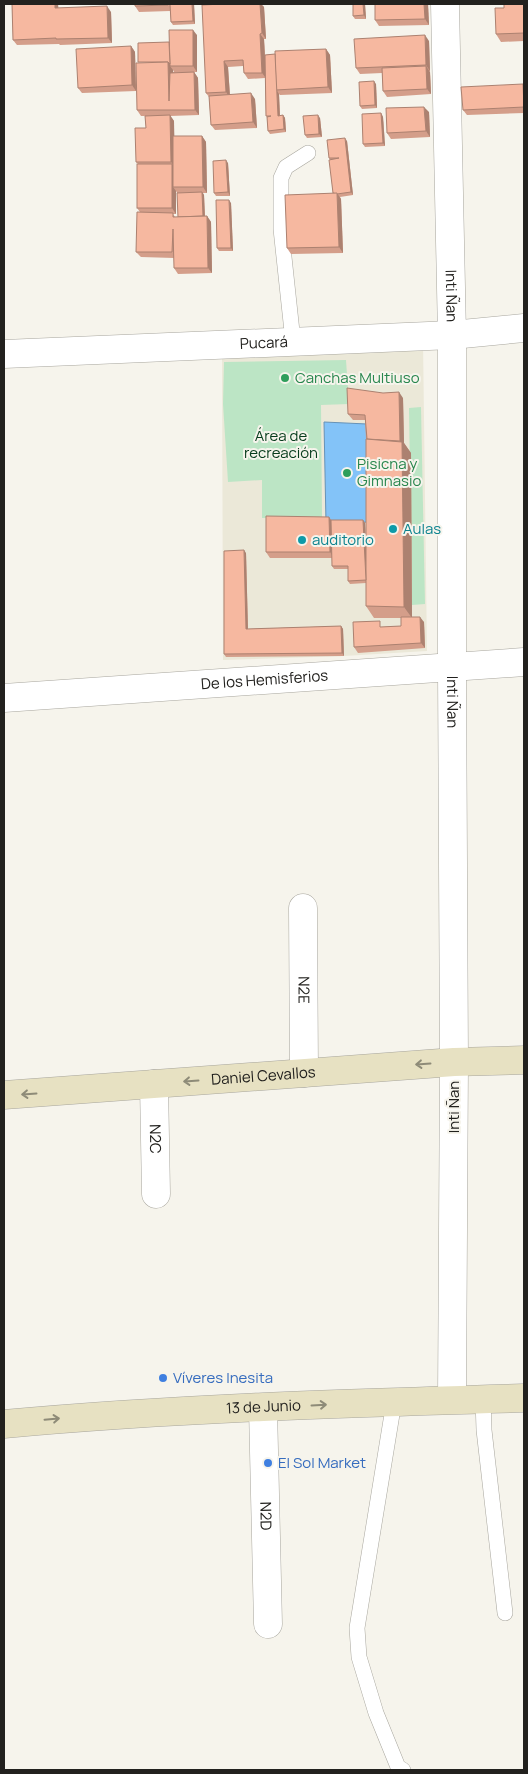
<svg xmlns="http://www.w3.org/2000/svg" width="528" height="1774" font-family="Manrope,sans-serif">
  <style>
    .built { fill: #ebe8d8 }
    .green { fill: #bce5c5 }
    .water { fill: #83c3f8; stroke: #6692b7 }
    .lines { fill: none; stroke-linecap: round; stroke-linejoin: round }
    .lane-casing { stroke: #a8a69e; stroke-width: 16 }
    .street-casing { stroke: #a8a69e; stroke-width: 29 }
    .secondary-casing { stroke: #a8a69e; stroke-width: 29 }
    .lane { stroke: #fff; stroke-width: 15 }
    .street { stroke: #fff; stroke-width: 28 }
    .secondary { stroke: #e7e1c2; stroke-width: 28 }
    .wall { fill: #d49e8a; fill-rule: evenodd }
    .shaded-wall { fill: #ac8170 }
    .building { fill: #f6b8a0; stroke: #ac8170 }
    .oneway { stroke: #8e8b78 }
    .leisure-dot { fill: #2e9e5b; stroke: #f6f4ec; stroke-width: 2 }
    .culture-dot { fill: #0f9aa8; stroke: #f6f4ec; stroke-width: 2 }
    .shop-dot { fill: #3f7fe0; stroke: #f6f4ec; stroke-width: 2 }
    .labels { text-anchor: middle; stroke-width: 4; stroke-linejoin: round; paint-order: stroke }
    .street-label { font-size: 15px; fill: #22211e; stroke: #f6f4ec }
    .leisure-label { font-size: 15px; fill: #27864d; stroke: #f6f4ec; text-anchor: start }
    .park-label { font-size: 15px; fill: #063c1c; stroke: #f6f4ec }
    .culture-label { font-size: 15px; fill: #0d838f; stroke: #f6f4ec; text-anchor: start }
    .shop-label { font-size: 15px; fill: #366cbe; stroke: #f6f4ec; text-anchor: start }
  </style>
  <rect width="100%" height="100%" fill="#f6f4ec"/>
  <polygon class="built" points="423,340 427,651 344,656 223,660 222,351"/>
  <g class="green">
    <polygon points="346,360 349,404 321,405 322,517 262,518 262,480 228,482 223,404 224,362"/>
    <polygon points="421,407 425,604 412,605 409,408"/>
  </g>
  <polygon class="water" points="324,422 367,424 370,522 326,523"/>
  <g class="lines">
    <g class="lane-casing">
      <g id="lane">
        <polyline points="293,341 281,229 281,178 286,167 308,153"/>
        <polyline points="483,1399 484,1430 505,1613"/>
        <polyline points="394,1402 357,1628 359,1657 376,1713 398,1767 403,1770"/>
      </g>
    </g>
    <g class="street-casing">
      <g id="street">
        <path id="s1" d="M445,4l7,331v333l2,394 -2,337"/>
        <path id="s2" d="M4,354l448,-19 72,-7"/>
        <path id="s3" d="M4,698l520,-36"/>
        <path id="s4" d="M303,908l1,165"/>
        <path id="s5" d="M154,1084l2,110"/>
        <path id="s6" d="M263,1408l5,216"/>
      </g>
    </g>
    <g class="secondary-casing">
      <g id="secondary">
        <path id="s7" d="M4,1095l450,-33 70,-2"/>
        <path id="s8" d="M4,1424c173,-16 347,-21 520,-26"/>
      </g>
    </g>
    <use href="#lane" class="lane"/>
    <use href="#street" class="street"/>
    <use href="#secondary" class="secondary"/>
  </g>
  <g class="wall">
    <polygon points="12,4 58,4 58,8 111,12 112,43 60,45 59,44 17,45 13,40"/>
    <polygon points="194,4 195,24 173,25 171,22 170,11 139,12 135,6"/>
    <polygon points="223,4 261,4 264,7 266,39 264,39 265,55 326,49 330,55 332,93 280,95 279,94 280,115 283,115 285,118 286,132 270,134 268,131 267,117 266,116 265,78 248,79 244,73 243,66 228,67 230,95 255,99 257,128 215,130 211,125 209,97 206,93"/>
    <polygon points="365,4 366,19 355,19 353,16"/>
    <polygon points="428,4 429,25 379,26 375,20"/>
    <polygon points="524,4 524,41 501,42 496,34 504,8"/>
    <path d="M197,35v37h-23l-1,-2v2h21l4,6 1,37 -29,1 4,5v15h28l4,6 1,51h-4l1,2 1,21h2l4,6 1,51 -34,1 -4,-6v-10l-33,-1 -5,-5 4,-40 -3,-4 1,-44 -2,-2 10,-34 -1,-12h-4l-4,-6 32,-68zM176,191l1,2 1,24h-3l-2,-3h3z"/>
    <polygon points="429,41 430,71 429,71 430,72 431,94 387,97 383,91 382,73 360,74 356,68"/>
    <polygon points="131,46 135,52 136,91 82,93 78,88"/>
    <polygon points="376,84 377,108 362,109 360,106"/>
    <polygon points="524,85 524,113 467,115 463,110"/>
    <polygon points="429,112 430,137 391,139 387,133"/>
    <polygon points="381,113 383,117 385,146 365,147 363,144"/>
    <polygon points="320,118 322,137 307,138 305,135"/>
    <polygon points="347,141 353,195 340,197 341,199 343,253 291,254 287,248 333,193 330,160 329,158"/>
    <polygon points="228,163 230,196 216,196 214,193"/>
    <polygon points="231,203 233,251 219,251 217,248"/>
    <polygon points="403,398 404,443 411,453 412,617 424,622 425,648 358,653 354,647 384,627 401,626 401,618 374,618 366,606 366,583 350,584 348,581 348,569 334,569 332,566 332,558 270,558 266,552 329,517 331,520 363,520 365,523 366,545 366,439 365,420 353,420 348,414"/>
    <polygon points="246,553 248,629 341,626 343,629 344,656 226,657 224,654"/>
  </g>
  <g class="shaded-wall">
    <polygon points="55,4 58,4 59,13 55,8"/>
    <polygon points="192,4 194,4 195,24 193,21"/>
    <polygon points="260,4 261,4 264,7 266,39 262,33"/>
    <polygon points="363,4 365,4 366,19 364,15"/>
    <polygon points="424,4 428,4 429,25 425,19"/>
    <polygon points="107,6 111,12 112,43 108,38"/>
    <polygon points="193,30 197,35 197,72 193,66"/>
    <polygon points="260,34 264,39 266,78 262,73"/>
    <polygon points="425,35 429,41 430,71 426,65"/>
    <polygon points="131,46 135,52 136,91 132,85"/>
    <polygon points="326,49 330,55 332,93 328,87"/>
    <polygon points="224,61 228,67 230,98 226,92"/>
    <polygon points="168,62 171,66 170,66 173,70 173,107 169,101"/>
    <polygon points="426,66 430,72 431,94 427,89"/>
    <polygon points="194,72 198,78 199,115 195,110"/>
    <polygon points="374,81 376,84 377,108 375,105"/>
    <polygon points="277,91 279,94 280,119 278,116"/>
    <polygon points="251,93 255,99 257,128 253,122"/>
    <polygon points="424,107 429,112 430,137 426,131"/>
    <polygon points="381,113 383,117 385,146 383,143"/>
    <polygon points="170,115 174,121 175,167 171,162"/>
    <polygon points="283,115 285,118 286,132 284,129"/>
    <polygon points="318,115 320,118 322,137 319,134"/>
    <polygon points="202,136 206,142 207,193 203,187"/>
    <polygon points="345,138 347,141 353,195 351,192"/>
    <polygon points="226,160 228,163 230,196 228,192"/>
    <polygon points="172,164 176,170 173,187 176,191 176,214 172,208"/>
    <polygon points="202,192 204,195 205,220 203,217"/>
    <polygon points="337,193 341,199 343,253 339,247"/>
    <polygon points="229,200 231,203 233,251 231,248"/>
    <polygon points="207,216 211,222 212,273 208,268"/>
    <polygon points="399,392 403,398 404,443 411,453 412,618 404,607 400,445"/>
    <polygon points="329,517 333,523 334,558 330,552"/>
    <polygon points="363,520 365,523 368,583 366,580"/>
    <polygon points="244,550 246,553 248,632 246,629"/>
    <polygon points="420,617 424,622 425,648 421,643"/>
    <polygon points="341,626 343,629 344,656 342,653"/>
  </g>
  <g class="building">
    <polygon points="12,4 55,4 55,8 107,6 108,38 56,39 56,38 13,40"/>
    <polygon points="135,4 168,4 168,5 135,6"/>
    <polygon points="170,4 192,4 193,21 171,22"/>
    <polygon points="223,4 260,4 262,33 260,34 262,73 244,73 243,60 224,61 226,92 206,93 202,5"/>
    <polygon points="353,4 363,4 364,15 353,16"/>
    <polygon points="375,4 424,4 425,19 375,20"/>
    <polygon points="504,4 524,4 524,33 496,34 495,8 504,8"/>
    <polygon points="169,30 193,30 193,66 170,66"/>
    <polygon points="425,35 426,65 356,68 354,39"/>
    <polygon points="169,42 170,64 168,62 138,62 138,43"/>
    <polygon points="131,46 132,85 78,88 76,49"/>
    <polygon points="326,49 328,87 276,90 275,51"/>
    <polygon points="275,54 278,116 283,115 284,129 268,131 267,117 271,116 266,116 265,55"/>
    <polygon points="168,62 169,101 170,73 194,72 195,110 137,110 136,63"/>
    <polygon points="426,66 427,89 383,91 382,68"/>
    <polygon points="374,81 375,105 360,106 359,82"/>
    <polygon points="523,84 524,107 463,110 461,87"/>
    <polygon points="251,93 253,122 211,125 209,96"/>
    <polygon points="424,107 426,131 387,133 386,108"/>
    <polygon points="381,113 383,143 363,144 362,114"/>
    <polygon points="170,115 171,162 136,162 135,128 146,128 145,116"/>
    <polygon points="318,115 319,134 305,135 303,116"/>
    <polygon points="173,136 202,136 203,187 173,187"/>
    <polygon points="345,138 351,192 337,194 333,193 329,160 339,158 329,158 327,140"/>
    <polygon points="226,160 228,192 214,193 213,161"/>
    <rect x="137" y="164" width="35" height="44"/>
    <polygon points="202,192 203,216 178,217 177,193"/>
    <polygon points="337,193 339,247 287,248 285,195"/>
    <polygon points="216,200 229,200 231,248 217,248"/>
    <polygon points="137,212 173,213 173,217 207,216 208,268 174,268 173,229 172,252 136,252"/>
    <polygon points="347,388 383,393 399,392 400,441 367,439 365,415 348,414"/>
    <polygon points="366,439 402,442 404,607 366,606"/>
    <polygon points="266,516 329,517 330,552 266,552"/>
    <polygon points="331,520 363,520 366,580 348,581 348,566 332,566"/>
    <polygon points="244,550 246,629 341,626 342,653 224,654 224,551"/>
    <polygon points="401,617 420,617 421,643 354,647 353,622 380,621 380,627 401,626"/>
  </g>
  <defs><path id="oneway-shaft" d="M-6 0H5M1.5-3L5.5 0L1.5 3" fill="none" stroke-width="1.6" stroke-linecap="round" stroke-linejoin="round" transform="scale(1.25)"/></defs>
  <g class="oneway">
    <use href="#oneway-shaft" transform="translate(423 1064) rotate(176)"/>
    <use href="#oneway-shaft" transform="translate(191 1081) rotate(176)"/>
    <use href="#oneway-shaft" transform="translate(29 1094) rotate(176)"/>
    <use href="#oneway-shaft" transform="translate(319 1405) rotate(-3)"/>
    <use href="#oneway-shaft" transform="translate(52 1419) rotate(-5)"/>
  </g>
  <g class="leisure-dot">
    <circle cx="285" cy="378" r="5"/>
    <circle cx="347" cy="473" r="5"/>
  </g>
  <g class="culture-dot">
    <circle cx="393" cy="529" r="5"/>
    <circle cx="302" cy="540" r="5"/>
  </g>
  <g class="shop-dot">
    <circle cx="163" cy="1378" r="5"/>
    <circle cx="268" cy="1463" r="5"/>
  </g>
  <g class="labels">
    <g class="street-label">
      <text dy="5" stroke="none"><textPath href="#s1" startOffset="292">Inti Ñan</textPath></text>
      <text dy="5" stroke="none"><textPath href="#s2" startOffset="260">Pucará</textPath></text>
      <text dy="5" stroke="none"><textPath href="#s3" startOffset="261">De los Hemisferios</textPath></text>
      <text dy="5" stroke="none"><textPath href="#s1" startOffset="698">Inti Ñan</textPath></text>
      <text dy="5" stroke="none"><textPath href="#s4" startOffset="82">N2E</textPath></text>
      <text dy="5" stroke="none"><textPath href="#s7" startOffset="260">Daniel Cevallos</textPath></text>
      <text transform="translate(454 1107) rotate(-90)" y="5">Inti Ñan</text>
      <text dy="5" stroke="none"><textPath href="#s5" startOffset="55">N2C</textPath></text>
      <text dy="5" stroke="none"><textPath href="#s8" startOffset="260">13 de Junio</textPath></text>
      <text dy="5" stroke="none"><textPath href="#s6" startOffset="108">N2D</textPath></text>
    </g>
    <g class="leisure-label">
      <text x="295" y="383">Canchas Multiuso</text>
      <text x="357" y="469">Pisicna y<tspan x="357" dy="17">Gimnasio</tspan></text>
    </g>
    <g class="park-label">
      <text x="281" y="441">Área de<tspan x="281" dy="17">recreación</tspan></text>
    </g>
    <g class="culture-label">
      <text x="403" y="534">Aulas</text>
      <text x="312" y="545">auditorio</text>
    </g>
    <g class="shop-label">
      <text x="173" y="1383">Víveres Inesita</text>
      <text x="278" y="1468">El Sol Market</text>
    </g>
  </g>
  <rect width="528" height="1774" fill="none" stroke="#22211e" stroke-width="10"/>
</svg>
